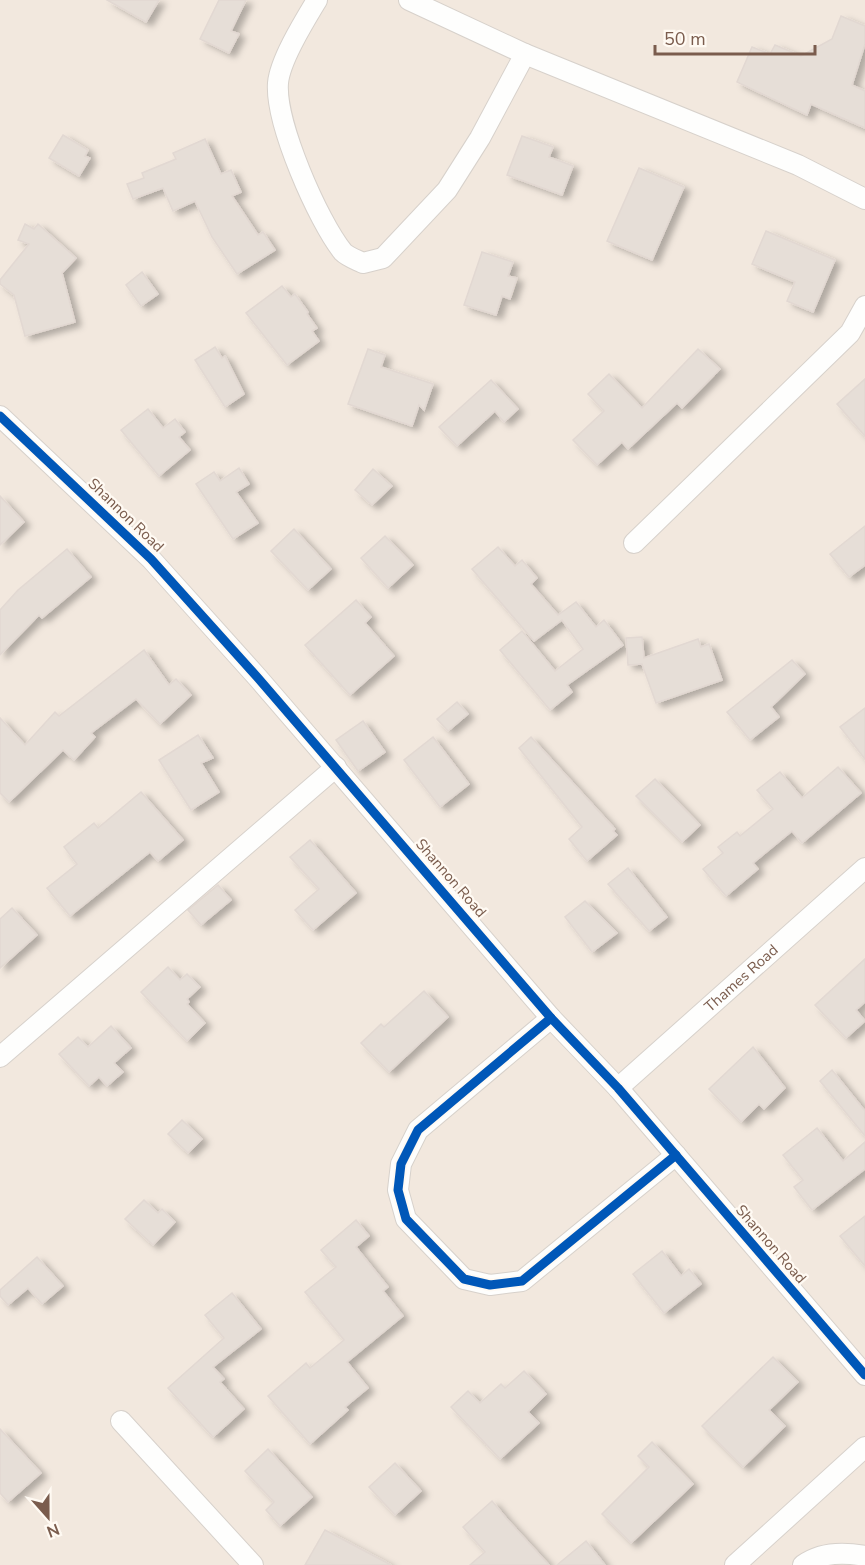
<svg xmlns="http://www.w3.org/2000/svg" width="865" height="1565" font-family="'Nunito Sans',sans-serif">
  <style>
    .residential { fill: #f2e8de }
    .building { fill: #e6ded7; stroke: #e2d8d2; stroke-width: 1.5; filter: url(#shadow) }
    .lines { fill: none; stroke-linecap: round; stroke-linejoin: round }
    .street-casing { stroke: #d7d1cb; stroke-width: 22 }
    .street { stroke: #fefefd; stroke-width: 20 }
    .cycleway-casing { stroke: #fffaf3; stroke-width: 13 }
    .cycleway { stroke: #0057b8; stroke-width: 9 }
    .labels { text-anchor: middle; stroke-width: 4.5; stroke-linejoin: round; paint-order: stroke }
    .street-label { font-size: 15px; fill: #7a5c4d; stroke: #fffaf3 }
  </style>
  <defs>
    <filter id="shadow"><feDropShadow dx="6" dy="4" stdDeviation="3" flood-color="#0004"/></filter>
  </defs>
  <rect width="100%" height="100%" fill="#f9f5f0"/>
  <rect class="residential" x="0" y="0" width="865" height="1565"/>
  <g class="building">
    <polygon points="107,0 159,0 146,22"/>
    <polygon points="219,0 246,0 231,31 239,34 229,53 200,39"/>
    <polygon points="841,16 865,26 865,44 852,85 865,91 865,128 811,104 807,115 737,82 752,47 770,54 775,45 801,56 832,39"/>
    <polygon points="63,135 88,150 85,156 90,158 79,176 49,158"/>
    <polygon points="522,136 553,147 549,157 573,166 562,195 507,175"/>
    <polygon points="205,139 221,174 231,170 241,192 232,196 258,235 263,232 275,250 237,274 212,237 195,201 173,211 163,188 133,199 127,184 144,178 142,173 176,159 173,153"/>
    <polygon points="639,168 684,187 652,260 607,241"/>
    <polygon points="25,224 34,229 38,224 76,258 62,273 75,322 25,336 14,295 0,284 0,280 29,244 18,240"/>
    <polygon points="766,231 835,260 813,312 787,301 795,282 752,264"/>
    <polygon points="482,252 513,262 508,276 517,278 510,299 502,296 496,315 464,305"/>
    <polygon points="142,272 158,294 141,306 126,285"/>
    <polygon points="282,286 291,297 295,294 308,312 307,314 317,328 312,331 319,341 287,365 246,313"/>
    <polygon points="215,347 222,358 225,356 244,394 225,407 195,360"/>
    <polygon points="368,349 385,355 381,367 433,384 424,410 419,405 412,426 348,404"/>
    <polygon points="698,349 720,369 682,408 677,403 628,449 622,442 597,465 573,440 604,411 588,394 609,374 642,408"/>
    <polygon points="865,379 865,436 837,404"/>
    <polygon points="491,380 518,409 504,422 495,411 457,446 439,427"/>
    <polygon points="148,409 163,428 175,419 185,432 179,437 190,450 159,476 121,430"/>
    <polygon points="239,468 249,484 236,492 258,523 233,539 196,484 214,472 220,481"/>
    <polygon points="373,469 392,486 372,505 355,490"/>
    <polygon points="0,496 24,522 0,545"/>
    <polygon points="865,526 865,565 849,577 830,554"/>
    <polygon points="294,529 331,569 308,590 271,551"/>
    <polygon points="385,536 413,565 388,588 361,558"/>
    <polygon points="498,547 515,566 522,560 537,578 531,584 558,615 576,602 596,627 604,620 623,645 567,685 572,692 550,710 500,650 522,631 555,671 583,649 562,620 534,641 472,569"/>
    <polygon points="67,549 91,577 42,618 39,615 0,655 0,610 18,590"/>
    <polygon points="356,600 371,617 365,623 394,656 350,695 305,645"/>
    <polygon points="642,637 644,658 698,639 701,647 709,644 722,680 656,703 642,664 628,665 626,638"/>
    <polygon points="144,650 169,685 176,679 191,695 160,724 136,699 91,733 95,737 74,760 63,750 9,802 0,793 0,718 25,745 55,712 59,716"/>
    <polygon points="792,660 805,674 771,707 779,717 750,740 727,712"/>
    <polygon points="457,702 468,714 448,731 437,719"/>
    <polygon points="865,708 865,759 840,727"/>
    <polygon points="363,721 385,752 358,771 336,740"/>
    <polygon points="198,735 213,758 201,763 219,792 191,810 159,760"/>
    <polygon points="433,737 469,784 440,807 404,760"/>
    <polygon points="531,737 615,829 613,831 617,835 587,861 569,839 582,827 519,748"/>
    <polygon points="838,767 861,793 802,843 792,831 753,863 758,869 726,896 703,869 723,853 718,847 737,832 740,836 773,809 757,790 780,772 802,798"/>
    <polygon points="655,779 700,825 682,842 636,796"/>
    <polygon points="141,792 183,840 158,861 150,852 70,916 47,888 77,864 64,847 94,823 98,828"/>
    <polygon points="310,840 356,893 313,930 295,910 319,889 290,857"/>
    <polygon points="628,868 667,917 649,931 608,884"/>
    <polygon points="218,885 231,900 201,925 188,910"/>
    <polygon points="585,901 617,933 592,952 565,917"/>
    <polygon points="12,908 37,935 0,968 0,919"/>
    <polygon points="865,959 865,1002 856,1010 865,1021 846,1038 815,1005"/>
    <polygon points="168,967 180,980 187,974 200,987 187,999 189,1002 187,1004 205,1023 187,1041 141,992"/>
    <polygon points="424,991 448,1017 389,1072 361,1043 381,1024 384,1027"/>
    <polygon points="111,1026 131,1048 114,1063 123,1072 107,1086 99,1077 89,1086 59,1054 78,1037 88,1047"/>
    <polygon points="753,1047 785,1088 764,1109 759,1104 741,1122 709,1089"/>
    <polygon points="832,1070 865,1111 865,1136 820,1081"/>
    <polygon points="182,1120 202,1139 188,1153 168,1134"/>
    <polygon points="817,1128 843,1161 865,1142 865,1169 812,1210 794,1187 803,1180 783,1155"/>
    <polygon points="144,1200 158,1213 162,1209 175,1222 153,1245 125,1219"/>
    <polygon points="865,1216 865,1266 840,1236"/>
    <polygon points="356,1220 369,1236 356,1247 388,1287 383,1291 403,1316 347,1362 368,1388 345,1407 348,1410 310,1444 268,1396 306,1363 310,1368 344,1340 305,1292 336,1267 321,1250"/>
    <polygon points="662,1251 681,1276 689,1269 701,1284 664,1313 633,1274"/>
    <polygon points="37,1257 63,1286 42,1304 28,1288 8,1305 0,1296 0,1290"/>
    <polygon points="232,1293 261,1329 213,1367 224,1379 220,1382 244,1409 213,1437 168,1388 224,1338 205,1315"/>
    <polygon points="773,1357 798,1382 769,1410 785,1426 743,1467 702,1426"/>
    <polygon points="524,1371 546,1394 528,1412 539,1423 500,1459 451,1407 468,1391 480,1403 501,1384 505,1388"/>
    <polygon points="0,1429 41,1473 8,1502 0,1493"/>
    <polygon points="652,1442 693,1484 631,1543 602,1514 649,1467 638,1456"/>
    <polygon points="268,1449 312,1497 280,1526 266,1510 274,1502 245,1471"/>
    <polygon points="395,1463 421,1491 395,1515 369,1487"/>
    <polygon points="492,1501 506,1518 549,1565 470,1565 485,1552 463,1527"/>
    <polygon points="325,1530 391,1565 305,1565"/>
    <polygon points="586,1541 605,1565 557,1565"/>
  </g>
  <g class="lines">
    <g class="street-casing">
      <g id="street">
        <path d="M317,0c-12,20 -37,60 -39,83 -3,40 40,138 65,169 5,5 14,8 20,11l20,-5 64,-68 33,-52 45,-84"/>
        <polyline points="409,0 525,54 798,165 865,199"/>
        <polyline points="0,416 151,559 258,678 551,1018 618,1088 865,1375"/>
        <polyline points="634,543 850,333 865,306"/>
        <polyline points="551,1018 418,1130 401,1164 398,1190 406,1219 464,1279 490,1285 522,1281 676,1155"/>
        <polyline points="0,1057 336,767"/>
        <path id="s1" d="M618,1088l247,-220"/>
        <polyline points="121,1421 253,1565"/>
        <polyline points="735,1565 865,1447"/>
        <path d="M803,1565c18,-13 41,-13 62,-9"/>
      </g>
    </g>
    <use href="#street" class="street"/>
    <g class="cycleway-casing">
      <g id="cycleway">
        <polyline points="0,416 151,559 258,678 551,1018 618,1088 865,1375"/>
        <polyline points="551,1018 418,1130 401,1164 398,1190 406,1219 464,1279 490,1285 522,1281 676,1155"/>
      </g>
    </g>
    <use href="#cycleway" class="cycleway"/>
  </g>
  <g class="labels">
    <g class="street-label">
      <text transform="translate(126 515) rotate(44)" y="5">Shannon Road</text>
      <text transform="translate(451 878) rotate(49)" y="5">Shannon Road</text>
      <text dy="5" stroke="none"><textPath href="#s1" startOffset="165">Thames Road</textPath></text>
      <text transform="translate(771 1244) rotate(49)" y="5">Shannon Road</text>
    </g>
  </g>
  <g transform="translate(48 1517) rotate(159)" stroke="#fffaf3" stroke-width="4.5" paint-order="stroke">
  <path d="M0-4.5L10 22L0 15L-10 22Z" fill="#7a5c4d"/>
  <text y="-9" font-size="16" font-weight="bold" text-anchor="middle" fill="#7a5c4d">N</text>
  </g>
  <path d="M655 45v9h160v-9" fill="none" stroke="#7a5c4d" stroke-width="3"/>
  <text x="664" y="45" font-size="18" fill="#7a5c4d" stroke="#fffaf3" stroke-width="4.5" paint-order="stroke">50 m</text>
</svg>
